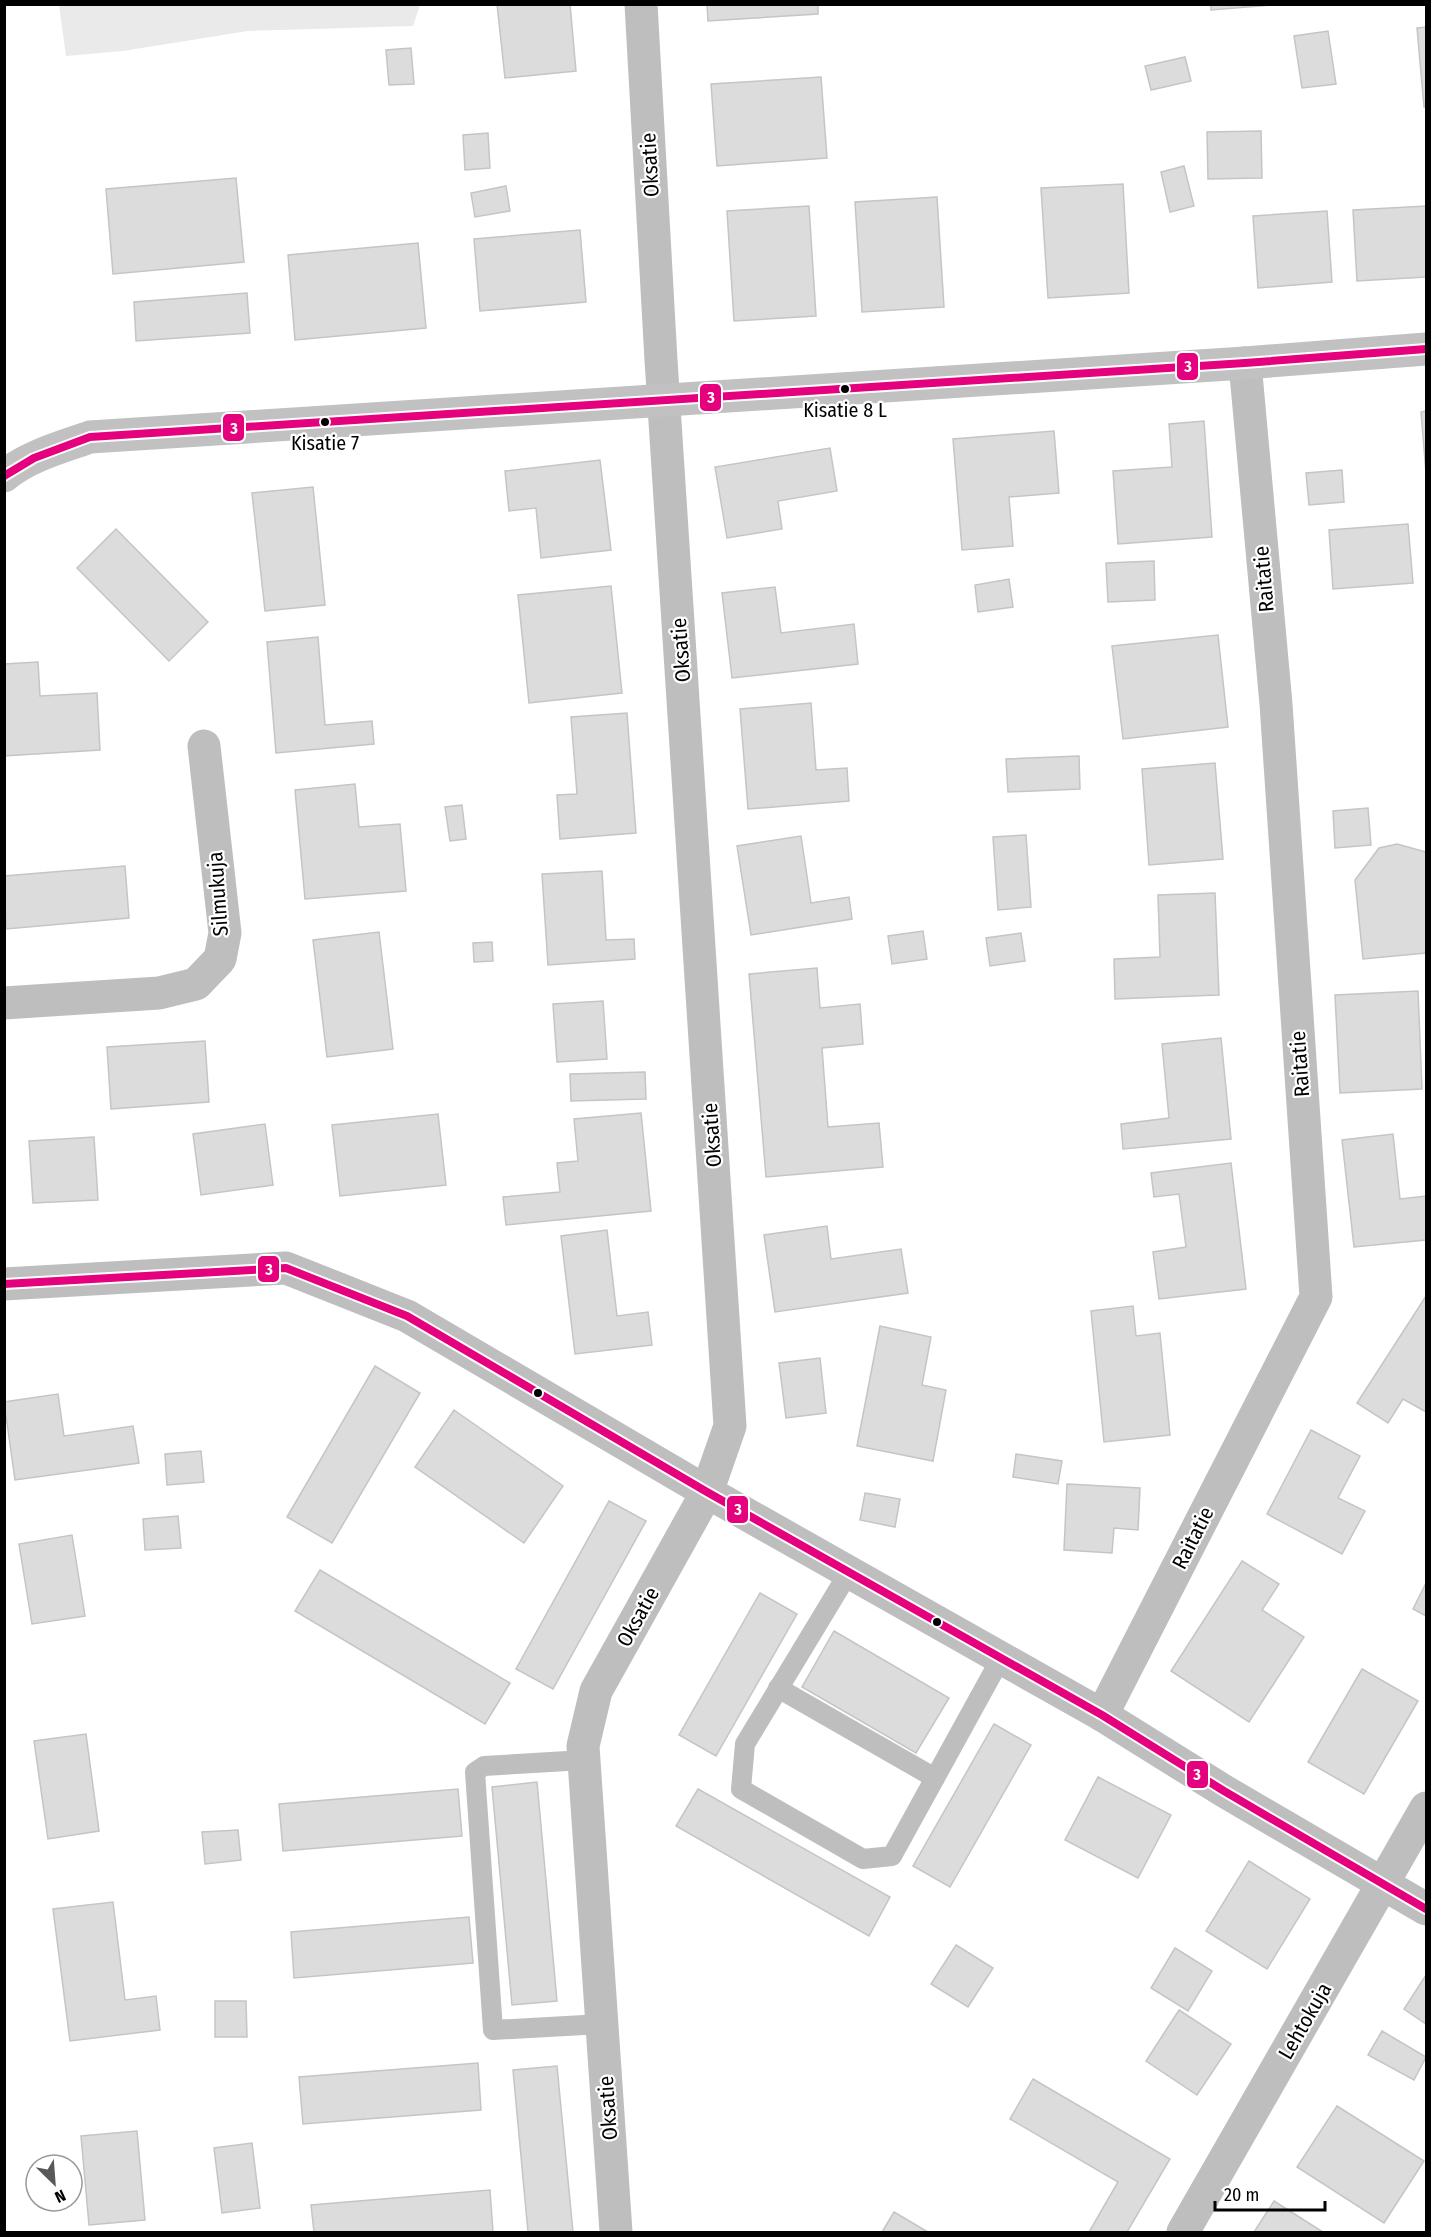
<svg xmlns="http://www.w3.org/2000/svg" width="1431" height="2237" font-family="'Fira Sans Condensed',sans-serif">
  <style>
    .green { fill: #eaeaea }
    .building { fill: #dcdcdc; stroke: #c5c5c5; stroke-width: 1.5 }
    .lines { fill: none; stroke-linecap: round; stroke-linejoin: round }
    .lane { stroke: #bebebe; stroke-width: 20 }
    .street { stroke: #bebebe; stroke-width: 33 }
    .secondary { stroke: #c1c1c1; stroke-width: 33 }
    .bus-1-casing { stroke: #fff; stroke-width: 12 }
    .bus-1 { stroke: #e5007d; stroke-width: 8 }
    .bus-dot { fill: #000; stroke: #fff; stroke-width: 2 }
    .labels { text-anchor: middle; stroke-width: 4.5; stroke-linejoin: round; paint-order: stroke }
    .bus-label { font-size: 20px; fill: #000; stroke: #fff }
    .street-label { font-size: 21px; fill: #000; stroke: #fff }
    .line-badge { stroke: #fff; stroke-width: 2 }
    .badge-label { font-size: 16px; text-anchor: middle; font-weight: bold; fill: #fff }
  </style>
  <rect width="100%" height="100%" fill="#fff"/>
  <polygon class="green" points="59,5 59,4 420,5 413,26 248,31 123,51 66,56"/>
  <g class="building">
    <polygon points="497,4 570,4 576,71 505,78"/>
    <polygon points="707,4 818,4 818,14 708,21"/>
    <polygon points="1211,4 1284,4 1211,10"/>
    <polygon points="1426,27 1426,107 1424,107 1417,28"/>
    <polygon points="1328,31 1336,84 1302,88 1294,36"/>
    <polygon points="411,48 414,84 389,85 386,50"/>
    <polygon points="1185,57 1191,81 1151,90 1145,66"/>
    <polygon points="821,77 827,158 717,166 711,84"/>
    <polygon points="1261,131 1262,178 1208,179 1207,132"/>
    <polygon points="488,133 490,168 465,170 463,135"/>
    <polygon points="1184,166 1194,206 1170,212 1161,172"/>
    <polygon points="236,178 244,262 113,274 106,189"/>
    <polygon points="1123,184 1129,293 1048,298 1041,188"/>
    <polygon points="506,186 510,211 475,217 471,193"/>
    <polygon points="937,197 944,307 862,312 855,202"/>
    <polygon points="809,206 816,316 734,321 727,211"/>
    <polygon points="1426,206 1426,277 1357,281 1353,210"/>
    <polygon points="1327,211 1332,282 1258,288 1253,216"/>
    <polygon points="580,230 586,302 480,311 474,239"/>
    <polygon points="418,243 426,328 295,340 288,255"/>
    <polygon points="247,293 250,333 136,341 134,302"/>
    <polygon points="1426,411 1426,473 1421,412"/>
    <polygon points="1204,421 1212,537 1118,544 1113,471 1172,467 1169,424"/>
    <polygon points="1054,431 1059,493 1009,497 1013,546 962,550 953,439"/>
    <polygon points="830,448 837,491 778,501 782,529 727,538 715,467"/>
    <polygon points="600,460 611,550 541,558 536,508 509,511 505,471"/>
    <polygon points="1342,470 1344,502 1309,505 1306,473"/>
    <polygon points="313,487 325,605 265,611 252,493"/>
    <polygon points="1408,524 1413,583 1333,589 1329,530"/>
    <polygon points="116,529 208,622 169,661 77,568"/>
    <polygon points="1154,561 1155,600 1108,602 1106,563"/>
    <polygon points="1009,579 1013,607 978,612 975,585"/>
    <polygon points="611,586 622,693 529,703 518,595"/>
    <polygon points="775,587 781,633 854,624 858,664 732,678 722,593"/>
    <polygon points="1218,635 1228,727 1123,739 1112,646"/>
    <polygon points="318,637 325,725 372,721 374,744 276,753 267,642"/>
    <polygon points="38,662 40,696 97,693 100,750 4,756 4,664"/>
    <polygon points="811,703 816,770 847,768 849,801 748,809 740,709"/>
    <polygon points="627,713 636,833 560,839 557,795 577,794 571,717"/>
    <polygon points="1079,756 1080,789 1008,792 1006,759"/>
    <polygon points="1215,763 1223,859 1149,865 1142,769"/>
    <polygon points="355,784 359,827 400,824 406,891 305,899 295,790"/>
    <polygon points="462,805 466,839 450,841 445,807"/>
    <polygon points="1368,808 1371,845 1335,848 1333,811"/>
    <polygon points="1026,835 1031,907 998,910 993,837"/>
    <polygon points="801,836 811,903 849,897 852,919 751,935 737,846"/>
    <polygon points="1397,844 1426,852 1426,953 1363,959 1355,880 1379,848"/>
    <polygon points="125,866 129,918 6,929 4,876"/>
    <polygon points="602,871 606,940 634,939 635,959 548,965 542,874"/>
    <polygon points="1215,893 1219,995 1115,999 1114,959 1160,957 1158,895"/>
    <polygon points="923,931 927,959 892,964 888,936"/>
    <polygon points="379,932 393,1049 327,1057 313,940"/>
    <polygon points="1021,933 1025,961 990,966 986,938"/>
    <polygon points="492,942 493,961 474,962 473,943"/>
    <polygon points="817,968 820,1008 860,1004 863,1044 822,1048 828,1127 879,1123 883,1167 766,1177 749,974"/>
    <polygon points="1418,991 1422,1089 1340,1093 1335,995"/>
    <polygon points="603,1001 607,1059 557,1062 553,1004"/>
    <polygon points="1221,1038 1231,1139 1123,1149 1121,1124 1169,1118 1162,1044"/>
    <polygon points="205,1041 209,1102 111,1109 107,1047"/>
    <polygon points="645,1072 646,1099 571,1101 570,1074"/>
    <polygon points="641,1113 651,1211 506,1225 503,1197 560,1192 557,1163 578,1161 574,1119"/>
    <polygon points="438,1114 446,1185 340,1196 332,1125"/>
    <polygon points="265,1124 273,1185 201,1195 193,1134"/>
    <polygon points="1393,1134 1400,1199 1426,1196 1426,1240 1354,1247 1342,1140"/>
    <polygon points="94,1137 98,1200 33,1203 29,1141"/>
    <polygon points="1231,1163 1246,1289 1159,1299 1153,1252 1186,1247 1179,1194 1154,1197 1151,1173"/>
    <polygon points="827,1226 831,1259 901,1249 908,1293 775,1312 764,1235"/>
    <polygon points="607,1230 617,1316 648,1312 652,1345 575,1354 561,1236"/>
    <polygon points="1426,1296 1426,1412 1403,1399 1388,1423 1357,1403"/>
    <polygon points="1133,1306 1136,1336 1160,1333 1170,1435 1104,1442 1091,1311"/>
    <polygon points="880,1326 931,1337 922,1385 946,1390 933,1461 857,1446"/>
    <polygon points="820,1358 826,1413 786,1418 779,1363"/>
    <polygon points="375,1366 420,1393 332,1543 287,1517"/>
    <polygon points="58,1394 64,1436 133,1426 139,1463 15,1480 4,1402"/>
    <polygon points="454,1410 563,1486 524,1543 415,1467"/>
    <polygon points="1311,1430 1360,1456 1338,1498 1365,1511 1342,1554 1267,1514"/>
    <polygon points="201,1451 204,1482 167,1485 165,1454"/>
    <polygon points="1016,1454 1062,1461 1058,1484 1013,1477"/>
    <polygon points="1067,1484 1140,1488 1138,1530 1114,1528 1112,1553 1064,1550"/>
    <polygon points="865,1493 900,1499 895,1527 860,1520"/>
    <polygon points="609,1501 646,1521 553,1689 516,1669"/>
    <polygon points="178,1516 181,1548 145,1550 143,1519"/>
    <polygon points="72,1535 85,1616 32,1624 19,1544"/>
    <polygon points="1242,1561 1279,1584 1262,1610 1304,1637 1249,1722 1171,1671"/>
    <polygon points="320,1570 510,1683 485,1724 295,1611"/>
    <polygon points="1426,1583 1426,1616 1413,1609"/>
    <polygon points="760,1593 797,1614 716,1756 679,1735"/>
    <polygon points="834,1631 949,1698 916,1753 802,1687"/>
    <polygon points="1362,1669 1418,1701 1364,1794 1308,1762"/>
    <polygon points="994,1724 1031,1745 950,1887 913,1866"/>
    <polygon points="86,1734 99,1831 48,1839 34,1741"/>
    <polygon points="1098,1777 1171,1815 1138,1878 1065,1840"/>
    <polygon points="537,1782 557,2001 512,2005 492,1787"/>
    <polygon points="458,1789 462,1836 283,1851 279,1804"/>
    <polygon points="698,1789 890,1897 869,1936 676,1826"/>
    <polygon points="238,1830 241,1860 205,1864 202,1832"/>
    <polygon points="1249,1861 1310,1899 1267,1969 1206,1931"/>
    <polygon points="113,1902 125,2000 156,1996 160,2030 70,2041 53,1909"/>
    <polygon points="469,1917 473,1963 294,1978 291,1932"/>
    <polygon points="956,1945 993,1968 968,2007 931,1984"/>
    <polygon points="1175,1948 1212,1971 1188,2011 1151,1988"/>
    <polygon points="1426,1975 1426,2024 1404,2009"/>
    <polygon points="215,2001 246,2001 247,2037 215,2037"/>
    <polygon points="1179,2010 1231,2044 1197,2095 1146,2061"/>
    <polygon points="1382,2031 1426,2057 1414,2080 1368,2055"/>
    <polygon points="478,2063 481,2110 303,2124 299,2077"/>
    <polygon points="557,2066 573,2232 528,2232 513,2070"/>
    <polygon points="1033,2079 1170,2159 1127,2232 1089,2232 1118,2182 1010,2119"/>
    <polygon points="1337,2106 1424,2161 1384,2223 1297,2167"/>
    <polygon points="137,2131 145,2220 89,2225 81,2136"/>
    <polygon points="252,2143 260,2208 222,2213 214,2148"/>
    <polygon points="490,2190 493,2232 314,2232 311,2205"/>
    <polygon points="1274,2201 1323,2232 1254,2232"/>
    <polygon points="894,2212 928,2232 882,2232"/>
  </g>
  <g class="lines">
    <g class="lane">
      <polyline points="849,1572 745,1744 741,1789 863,1859 892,1856 1001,1658"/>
      <polyline points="778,1688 935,1778"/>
      <polyline points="584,1760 484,1766 475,1772 493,2030 602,2024"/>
    </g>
    <g class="street">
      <polyline points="4,1003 159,993 196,984 220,959 225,933 204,746"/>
      <polyline points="4,1284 286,1268 407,1316 707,1492 1102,1715 1224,1791 1426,1909"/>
      <polyline points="1102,1715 1316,1297 1276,704 1245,363"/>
      <polyline points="616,2232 583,1746 596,1691 707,1492 730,1426 661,360 641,4"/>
      <polyline points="1183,2232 1426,1808"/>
    </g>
    <path class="secondary" d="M4,476c24,-20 58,-29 86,-39l1155,-74 181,-14"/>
    <g class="bus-1-casing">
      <g id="bus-1">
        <polyline points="4,476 34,458 90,437 1245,363 1426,349"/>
        <polyline points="4,1284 286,1268 407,1316 707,1492 1102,1715 1224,1791 1426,1909"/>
      </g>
    </g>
    <use href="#bus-1" class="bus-1"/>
  </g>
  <g class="bus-dot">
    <circle cx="845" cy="389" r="5"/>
    <circle cx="325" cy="422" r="5"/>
    <circle cx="538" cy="1393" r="5"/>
    <circle cx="937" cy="1622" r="5"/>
  </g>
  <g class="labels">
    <g class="bus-label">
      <text x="845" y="417">Kisatie 8 L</text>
      <text x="325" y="450">Kisatie 7</text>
    </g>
    <g class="street-label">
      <text transform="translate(650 165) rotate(-93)" y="7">Oksatie</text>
      <text transform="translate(1264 579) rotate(-95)" y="7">Raitatie</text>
      <text transform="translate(681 650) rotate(-94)" y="7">Oksatie</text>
      <text transform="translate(218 894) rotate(-94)" y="7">Silmukuja</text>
      <text transform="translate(1300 1064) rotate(-94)" y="7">Raitatie</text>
      <text transform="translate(712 1135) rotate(-94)" y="7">Oksatie</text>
      <text transform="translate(1193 1538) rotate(-63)" y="7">Raitatie</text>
      <text transform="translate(638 1617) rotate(-61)" y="7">Oksatie</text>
      <text transform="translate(1305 2021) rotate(-60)" y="7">Lehtokuja</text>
      <text transform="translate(608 2108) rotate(-94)" y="7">Oksatie</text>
    </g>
  </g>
  <g class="line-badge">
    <rect x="1176" y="352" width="23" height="29" rx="6" fill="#e5007d"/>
    <rect x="699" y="383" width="23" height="29" rx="6" fill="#e5007d"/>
    <rect x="222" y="413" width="23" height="29" rx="6" fill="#e5007d"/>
    <rect x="257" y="1255" width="23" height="28" rx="6" fill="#e5007d"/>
    <rect x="726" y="1495" width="23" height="29" rx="6" fill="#e5007d"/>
    <rect x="1186" y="1760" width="23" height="29" rx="6" fill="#e5007d"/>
  </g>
  <g class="badge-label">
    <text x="1188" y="372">3</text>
    <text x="711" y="403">3</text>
    <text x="234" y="434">3</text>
    <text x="269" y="1275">3</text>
    <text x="738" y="1515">3</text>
    <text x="1197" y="1780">3</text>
  </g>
  <rect width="1431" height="2237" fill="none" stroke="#000000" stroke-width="12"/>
  <g transform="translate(54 2183) rotate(155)"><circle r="28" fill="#ffffff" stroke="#999999" stroke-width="1.5"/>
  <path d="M0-4.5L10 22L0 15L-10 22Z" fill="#595959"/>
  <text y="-9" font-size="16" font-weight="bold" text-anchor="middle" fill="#000000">N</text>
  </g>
  <path d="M1215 2201v9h110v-9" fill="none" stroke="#000000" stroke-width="3"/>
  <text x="1224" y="2201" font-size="18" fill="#000000" stroke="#ffffff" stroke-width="4.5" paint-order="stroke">20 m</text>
</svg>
